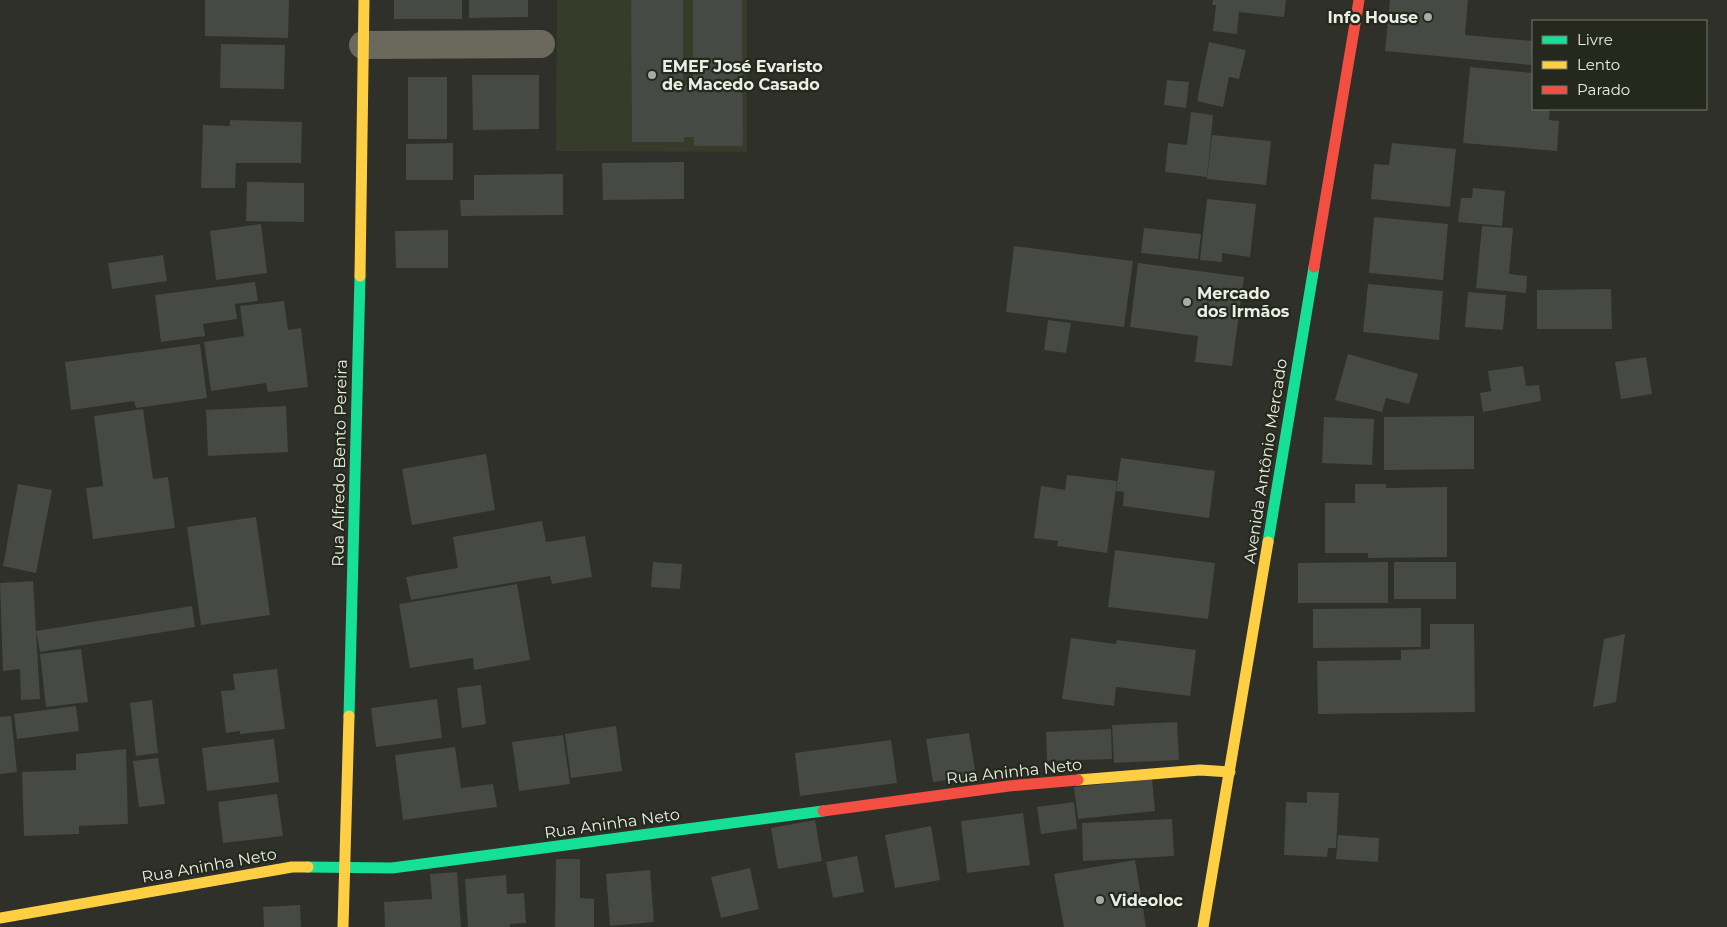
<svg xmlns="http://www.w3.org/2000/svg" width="1727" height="927" font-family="Montserrat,sans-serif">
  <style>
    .built { fill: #363b2a }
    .building { fill: #464944 }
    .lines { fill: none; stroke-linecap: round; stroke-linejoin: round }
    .street { stroke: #6b685c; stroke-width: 28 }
    .fast { stroke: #16e098; stroke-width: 11 }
    .slow { stroke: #ffcf43; stroke-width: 11 }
    .jam { stroke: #f24e42; stroke-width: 11 }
    .poi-dot { fill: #a9aca3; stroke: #25291d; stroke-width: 2 }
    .labels { text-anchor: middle; stroke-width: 4.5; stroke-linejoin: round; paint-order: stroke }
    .poi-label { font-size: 16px; font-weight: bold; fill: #ebeee5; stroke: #25291d; text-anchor: start }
    .street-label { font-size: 16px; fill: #ebeee5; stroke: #25291d }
  </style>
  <rect width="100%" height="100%" fill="#2e3029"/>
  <polygon class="built" points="557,0 747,0 747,152 556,151"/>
  <g class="building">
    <polygon points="205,0 289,0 288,38 205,36"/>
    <rect x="394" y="0" width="68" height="19"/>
    <polygon points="469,0 528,0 528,17 469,18"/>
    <polygon points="631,0 683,0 683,85 693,85 693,0 742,0 743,146 694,146 694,137 684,137 684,142 632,142"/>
    <polygon points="1213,0 1286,0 1284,17 1239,12 1237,34 1213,31 1216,5 1212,5"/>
    <polygon points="1390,0 1468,0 1465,35 1533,41 1531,65 1385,51"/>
    <polygon points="1209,42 1246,50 1239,79 1229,77 1223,107 1197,101"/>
    <polygon points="221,44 285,45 284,89 220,88"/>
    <polygon points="1470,67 1533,73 1533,109 1550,109 1549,120 1559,121 1557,151 1463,143"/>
    <polygon points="472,75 539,75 539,129 473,130"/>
    <rect x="408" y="77" width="39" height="62"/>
    <polygon points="1167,80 1189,82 1186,108 1164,105"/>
    <polygon points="1191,112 1213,115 1207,177 1165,172 1168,143 1187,145"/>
    <polygon points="230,120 302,122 301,163 236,163 235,188 201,188 203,125 230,126"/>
    <polygon points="1212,135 1271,141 1266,185 1207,179"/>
    <polygon points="453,143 453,180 406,180 406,144"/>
    <polygon points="1392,143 1456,149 1450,207 1371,199 1374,164 1389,165"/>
    <polygon points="684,162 684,199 603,200 602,163"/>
    <polygon points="563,174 563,215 461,216 460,200 474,200 474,175"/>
    <polygon points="247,182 304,183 304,222 246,221"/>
    <polygon points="1473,188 1505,191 1502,226 1458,222 1461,198 1472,198"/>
    <polygon points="1207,199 1256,204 1250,257 1222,253 1222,262 1200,260"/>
    <polygon points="1374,217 1448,224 1443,280 1369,273"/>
    <polygon points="261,224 267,273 216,280 210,231"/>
    <polygon points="1482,226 1513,228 1509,274 1527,276 1526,293 1476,288"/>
    <polygon points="1144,228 1201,234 1198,259 1141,253"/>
    <polygon points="448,230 448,268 396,268 395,231"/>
    <polygon points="1014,246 1133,261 1124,327 1006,312"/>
    <polygon points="163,255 167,281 112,289 108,263"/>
    <polygon points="1138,263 1244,277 1232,366 1195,362 1198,336 1130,327"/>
    <polygon points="255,282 258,301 235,304 237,319 203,324 205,336 161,342 155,295"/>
    <polygon points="1368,284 1443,291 1439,340 1363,332"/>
    <polygon points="1611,289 1612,329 1537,329 1537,290"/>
    <polygon points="1468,292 1506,295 1503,330 1465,327"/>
    <polygon points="284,301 288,330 301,328 308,387 268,392 266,383 211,391 204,342 244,336 240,306"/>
    <polygon points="1048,320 1071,323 1066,353 1044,350"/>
    <polygon points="200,344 207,398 136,408 134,401 71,410 65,362"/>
    <polygon points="1348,354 1418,374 1409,404 1386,398 1382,412 1335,400"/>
    <polygon points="1646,357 1652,394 1621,399 1615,362"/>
    <polygon points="1523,366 1526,386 1539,385 1541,401 1483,412 1480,393 1491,391 1488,371"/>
    <polygon points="286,406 288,452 208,456 206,410"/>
    <polygon points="143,409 153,479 168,477 175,528 93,539 86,488 103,486 94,416"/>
    <polygon points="1474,416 1474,469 1384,470 1384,417"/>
    <polygon points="1324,417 1374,419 1372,465 1322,463"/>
    <polygon points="486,454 495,510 412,525 402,469"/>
    <polygon points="1121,458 1215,471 1209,518 1123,506 1124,492 1116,491"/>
    <polygon points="1067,475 1117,481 1107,553 1057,546 1058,541 1034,538 1041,486 1065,490"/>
    <polygon points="18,484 52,490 36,573 3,566"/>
    <polygon points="1355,484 1386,484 1386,488 1447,487 1447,557 1368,558 1368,553 1325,553 1325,503 1355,503"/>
    <polygon points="256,517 270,615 201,625 187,527"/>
    <polygon points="542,521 546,542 585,536 592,577 552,584 550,576 411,600 406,577 458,568 453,537"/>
    <polygon points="1115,550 1215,563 1208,619 1108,607"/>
    <polygon points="653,562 682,564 680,589 651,587"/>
    <polygon points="1388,562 1388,603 1298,603 1298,563"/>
    <rect x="1394" y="562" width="62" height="37"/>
    <polygon points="33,581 40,699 21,700 20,669 3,671 0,583"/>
    <polygon points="517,584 530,660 474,670 473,658 410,668 399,604"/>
    <polygon points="192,606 195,627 40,652 36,631"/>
    <polygon points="1421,608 1421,647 1313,648 1313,609"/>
    <polygon points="1430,624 1474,624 1475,712 1318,714 1317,661 1401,660 1401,650 1430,649"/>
    <polygon points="1625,634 1616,702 1593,707 1604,639"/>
    <polygon points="1071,638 1116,644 1117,640 1196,650 1190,696 1116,687 1114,706 1062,699"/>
    <polygon points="81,649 88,702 46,707 40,654"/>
    <polygon points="277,669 285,729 240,734 240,731 226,733 221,691 235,690 233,674"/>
    <polygon points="481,685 486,724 462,728 457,688"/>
    <polygon points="437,699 442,738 376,747 371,708"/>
    <polygon points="152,700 158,753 136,756 130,703"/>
    <polygon points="76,706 79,731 17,739 14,714"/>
    <polygon points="11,716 17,772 0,774 0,717"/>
    <polygon points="1177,722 1179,760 1114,763 1112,725"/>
    <polygon points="616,726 622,771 571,778 565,734"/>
    <polygon points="1111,729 1112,759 1047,761 1046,732"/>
    <polygon points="969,733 976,776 933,782 926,739"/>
    <polygon points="563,735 570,784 519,791 512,742"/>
    <polygon points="274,739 279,782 207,791 202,748"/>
    <polygon points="891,740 897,783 800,796 795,753"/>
    <polygon points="455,747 461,788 493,784 497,807 403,820 395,755"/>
    <polygon points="126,749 128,824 79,826 79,834 24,836 22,772 76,770 76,754"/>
    <polygon points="158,758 165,804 139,807 133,761"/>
    <polygon points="1152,779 1155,811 1078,819 1074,787"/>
    <polygon points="1307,792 1339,793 1336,848 1328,848 1327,857 1284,855 1286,802 1307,803"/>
    <polygon points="277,794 283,836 223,843 218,802"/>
    <polygon points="1074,802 1077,829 1041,834 1037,807"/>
    <polygon points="1023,813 1030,865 967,873 961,821"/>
    <polygon points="1172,819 1174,856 1083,861 1082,823"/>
    <polygon points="815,820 822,861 778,869 771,828"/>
    <polygon points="931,826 940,880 895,888 885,835"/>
    <polygon points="1338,835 1379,838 1378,862 1336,859"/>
    <polygon points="857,856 864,892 833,898 826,862"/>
    <polygon points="556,859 580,859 580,898 594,899 594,927 555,927"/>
    <polygon points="1135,860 1146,927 1064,927 1054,874"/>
    <polygon points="750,868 759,909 721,918 711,877"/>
    <polygon points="650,870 654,922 610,926 606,874"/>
    <polygon points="457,872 461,927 385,927 384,902 432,899 430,874"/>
    <polygon points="506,875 507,894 524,893 526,923 510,924 510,927 468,927 465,879"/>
    <polygon points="300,905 301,927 264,927 263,907"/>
  </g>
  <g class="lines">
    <polyline class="street" points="363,45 541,44"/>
    <g class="fast">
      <polyline points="1268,542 1314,267"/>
      <polyline points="349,716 360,276"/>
      <polyline points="308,867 392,868 823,811"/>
    </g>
    <g class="slow">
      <polyline points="360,276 364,0"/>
      <polyline points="1078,780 1200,770 1230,772"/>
      <polyline points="0,918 292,867 308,867"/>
      <polyline points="343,927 349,716"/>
      <polyline points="1203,927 1268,542"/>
    </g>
    <g class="jam">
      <polyline points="1314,267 1359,0"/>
      <polyline points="823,811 1009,786 1078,780"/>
    </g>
  </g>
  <g class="poi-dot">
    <circle cx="1428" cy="17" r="5"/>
    <circle cx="652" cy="75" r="5"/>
    <circle cx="1187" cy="302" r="5"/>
    <circle cx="1100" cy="900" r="5"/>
  </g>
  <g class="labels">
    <g class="poi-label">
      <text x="1418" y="23" text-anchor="end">Info House</text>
      <text x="662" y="72">EMEF José Evaristo<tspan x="662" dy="18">de Macedo Casado</tspan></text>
      <text x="1197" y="299">Mercado<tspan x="1197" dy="18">dos Irmãos</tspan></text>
      <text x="1110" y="906">Videoloc</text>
    </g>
    <g class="street-label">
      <text transform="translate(1265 461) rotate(-81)" y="6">Avenida Antônio Mercado</text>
      <text transform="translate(339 463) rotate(-89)" y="6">Rua Alfredo Bento Pereira</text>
      <text transform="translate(1014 771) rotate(-6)" y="6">Rua Aninha Neto</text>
      <text transform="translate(612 823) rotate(-8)" y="6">Rua Aninha Neto</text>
      <text transform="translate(209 865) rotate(-10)" y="6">Rua Aninha Neto</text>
    </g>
  </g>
  <rect x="1532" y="20" width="175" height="90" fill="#25291d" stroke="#74786d"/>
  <rect x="1542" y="36" width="25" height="8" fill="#16e098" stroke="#74786d"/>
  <text x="1577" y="45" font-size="15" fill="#ebeee5">Livre</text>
  <rect x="1542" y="61" width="25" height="8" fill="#ffcf43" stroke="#74786d"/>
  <text x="1577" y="70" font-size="15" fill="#ebeee5">Lento</text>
  <rect x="1542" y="86" width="25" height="8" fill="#f24e42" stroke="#74786d"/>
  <text x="1577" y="95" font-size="15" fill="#ebeee5">Parado</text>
</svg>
